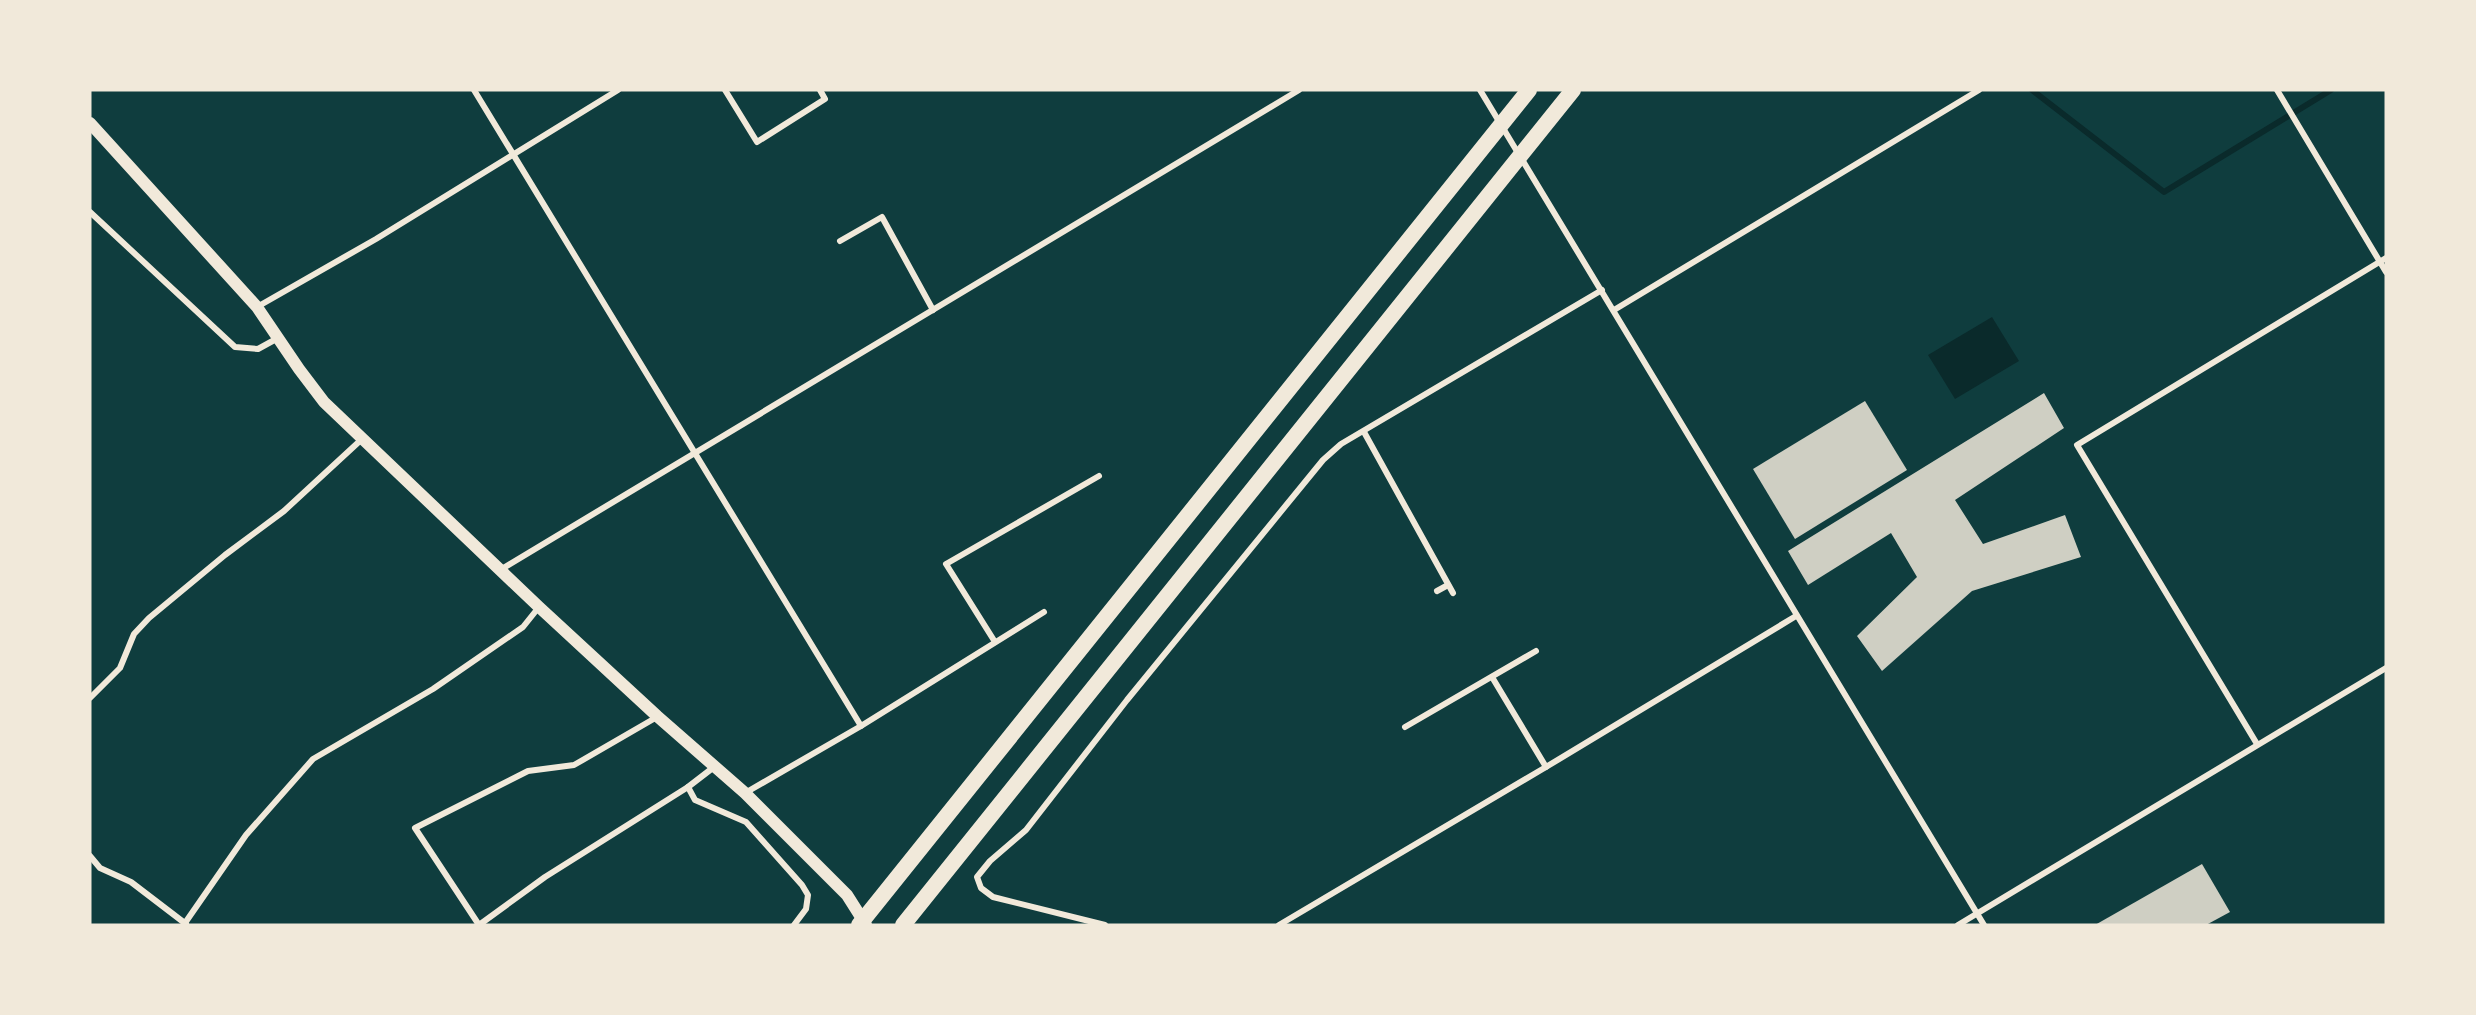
<svg xmlns="http://www.w3.org/2000/svg" width="2476" height="1015" font-family="Helvetica,sans-serif">
  <style>
    .water { fill: #0a2a2b }
    .lines { fill: none; stroke-linecap: round; stroke-linejoin: round }
    .stream { stroke: #0a2a2b; stroke-width: 6 }
    .building { fill: #cfcfc3 }
    .minor { stroke: #f1e9da; stroke-width: 6 }
    .secondary { stroke: #f1e9da; stroke-width: 12 }
    .trunk { stroke: #f1e9da; stroke-width: 16 }
  </style>
  <rect width="100%" height="100%" fill="#0f3d3e"/>
  <polygon class="water" points="1992,317 2019,361 1955,399 1928,355"/>
  <g class="lines">
    <polyline class="stream" points="2032,90 2164,192 2331,90"/>
  </g>
  <g class="building">
    <polygon points="2044,393 2064,428 1955,500 1983,544 2065,515 2081,557 1972,591 1882,671 1857,636 1917,577 1891,533 1808,585 1788,551"/>
    <polygon points="1865,401 1907,470 1795,539 1753,469"/>
    <polygon points="2202,864 2230,912 2206,925 2095,925"/>
  </g>
  <g class="lines">
    <g class="minor">
      <polyline points="474,90 861,726"/>
      <polyline points="725,90 757,142 825,99 820,90"/>
      <polyline points="1480,90 1984,925"/>
      <polyline points="2277,90 2386,272"/>
      <polyline points="90,212 235,347 258,349 278,338"/>
      <polyline points="840,241 882,217 933,310"/>
      <polyline points="257,307 376,239 618,90"/>
      <polyline points="1614,310 1979,90"/>
      <polyline points="1364,432 1453,593"/>
      <polyline points="500,570 1299,90"/>
      <polyline points="1437,591 1448,585"/>
      <polyline points="995,642 946,564 1099,476"/>
      <polyline points="1492,677 1546,767"/>
      <polyline points="90,698 120,668 134,634 149,618 225,555 284,511 362,439"/>
      <polyline points="1405,727 1536,651"/>
      <polyline points="2257,744 2077,445 2386,258"/>
      <polyline points="688,787 695,800 746,822 802,885 808,895 806,909 794,925"/>
      <polyline points="745,793 861,726 1044,612"/>
      <polyline points="90,856 100,868 131,882 186,924"/>
      <polyline points="185,923 246,835 313,759 433,689 523,627 539,607"/>
      <polyline points="479,925 415,828 528,771 574,765 657,717"/>
      <polyline points="479,925 545,877 688,787 714,767"/>
      <polyline points="1105,925 993,897 981,888 977,877 990,861 1026,830 1127,700 1323,460 1341,444 1602,290"/>
      <polyline points="1279,925 1546,767 1796,616"/>
      <polyline points="1958,925 2386,668"/>
    </g>
    <polyline class="secondary" points="90,123 257,307 299,369 324,402 539,607 657,716 745,793 847,895 866,925"/>
    <g class="trunk">
      <polyline points="859,925 1529,90"/>
      <polyline points="903,925 1573,90"/>
    </g>
  </g>
  <rect width="2476" height="1015" fill="none" stroke="#f1e9da" stroke-width="183"/>
</svg>
